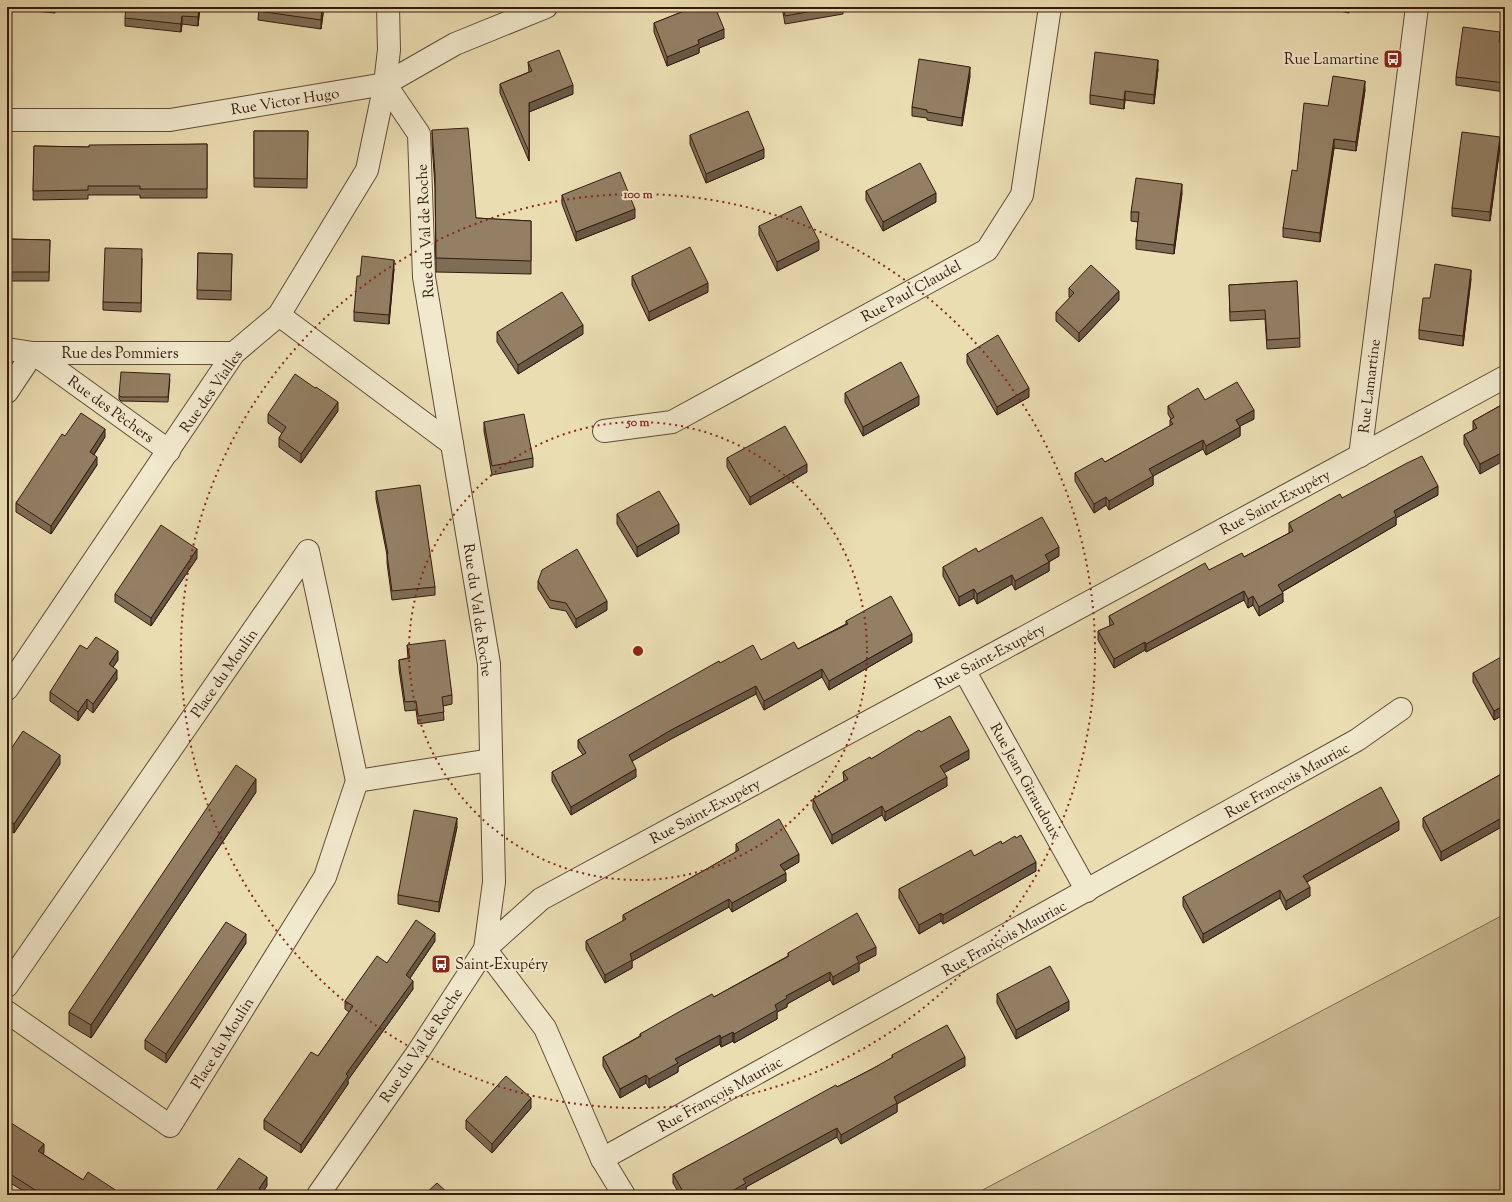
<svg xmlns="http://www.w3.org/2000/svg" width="1512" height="1202" font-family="'Sorts Mill Goudy',serif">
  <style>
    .green { fill: #cbbc96; stroke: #806b52 }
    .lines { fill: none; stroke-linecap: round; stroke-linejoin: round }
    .minor-casing { stroke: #624b38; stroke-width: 24 }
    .tertiary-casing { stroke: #624b38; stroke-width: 24 }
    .minor { stroke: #f1e9cd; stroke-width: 22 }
    .tertiary { stroke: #f1e9cd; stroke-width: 22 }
    .wall { fill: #7e6d56; stroke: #351a0f }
    .shaded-wall { fill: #675946; stroke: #351a0f }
    .building { fill: #937f64; stroke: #351a0f }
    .ring { fill: none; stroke: #8f2418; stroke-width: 2; stroke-dasharray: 2 4 }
    .labels { text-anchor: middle; stroke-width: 4; stroke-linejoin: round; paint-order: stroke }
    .poi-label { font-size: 15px; fill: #351a0f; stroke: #f1e9cd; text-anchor: end }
    .street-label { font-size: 15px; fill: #351a0f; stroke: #f1e9cd }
    .centre { fill: #8f2418; stroke: #f1e9cd; stroke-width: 2 }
    .ring-label { font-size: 12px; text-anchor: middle; font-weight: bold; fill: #8f2418; stroke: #f1e9cd; stroke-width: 4; stroke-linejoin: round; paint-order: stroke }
  </style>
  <rect width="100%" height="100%" fill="#eaddb2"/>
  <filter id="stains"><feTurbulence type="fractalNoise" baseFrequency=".005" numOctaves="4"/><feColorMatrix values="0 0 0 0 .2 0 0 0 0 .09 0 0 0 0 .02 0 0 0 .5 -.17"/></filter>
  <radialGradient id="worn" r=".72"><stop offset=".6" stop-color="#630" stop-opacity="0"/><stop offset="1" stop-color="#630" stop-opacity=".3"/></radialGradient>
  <polygon class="green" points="1505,914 1505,1195 973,1195"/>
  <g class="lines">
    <g class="minor-casing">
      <g id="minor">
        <polyline points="279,315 452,444"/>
        <polyline points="7,349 33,353 234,353"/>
        <polyline points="7,392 33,353 169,451"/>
        <polyline points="604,431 672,422 987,250 1022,195 1050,7"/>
        <polyline points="1360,456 1417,7"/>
        <polyline points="964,670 1087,891"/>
        <polyline points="7,689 234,353 279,315 367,170 385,84 389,50 388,7"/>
        <polyline points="357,781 491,760"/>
        <polyline points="485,949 541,899 1505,377"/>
        <polyline points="485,949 545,1028 602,1159 624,1195"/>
        <polyline points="7,986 308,551 357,781 325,877 170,1126 7,1012"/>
        <polyline points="602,1159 1357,740 1401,709"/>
        <polyline points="318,1195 418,1052 485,949 494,882 489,664 424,277 419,134 385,84"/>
      </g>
    </g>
    <g class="tertiary-casing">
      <polyline id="tertiary" points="7,120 170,120 385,84 455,44 546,7"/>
    </g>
    <use href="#minor" class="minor"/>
    <use href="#tertiary" class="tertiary"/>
  </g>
  <g class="wall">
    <polygon points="7,7 55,7 55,13 7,8"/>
    <polygon points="200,7 198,26 182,24 181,32 125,26 125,18"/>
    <polygon points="259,7 324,7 321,29 258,20"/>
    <polygon points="682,7 715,7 724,38 699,48 699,53 667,66 654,32 654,23 682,12"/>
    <polygon points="782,7 843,7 843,14 785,24"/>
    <polygon points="1322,7 1350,7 1349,13"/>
    <polygon points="1500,42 1505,43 1505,92 1456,85 1456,77"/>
    <polygon points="528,62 573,94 529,112 529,161 500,93 500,84 529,72"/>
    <polygon points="1158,69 1154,104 1125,100 1124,109 1090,104 1090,95"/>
    <polygon points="970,76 962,126 927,120 927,118 912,116 912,107"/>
    <polygon points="1365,90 1356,151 1334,148 1320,242 1283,237 1283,228 1328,106"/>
    <polygon points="432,130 476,218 531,221 531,274 436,272 435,187 432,144"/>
    <polygon points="254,131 308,131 307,188 254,187"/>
    <polygon points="690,135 764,158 706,183 690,144"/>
    <polygon points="207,144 207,198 140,198 140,195 88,195 88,199 33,200 34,146 89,147"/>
    <polygon points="1500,146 1490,221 1452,216 1452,208"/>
    <polygon points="866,191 936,202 883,231 866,200"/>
    <polygon points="1182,193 1174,254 1136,249 1136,240 1138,222 1131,221 1131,212"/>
    <polygon points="562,195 635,218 576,241 562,204"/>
    <polygon points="759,226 819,250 777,271 759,235"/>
    <polygon points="7,239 50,240 49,281 7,281"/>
    <polygon points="198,253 232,254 231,300 197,299"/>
    <polygon points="142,258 141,312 103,310 103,302"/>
    <polygon points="394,269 389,324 354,321 354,312 360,276"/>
    <polygon points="632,276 708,292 649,321 632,285"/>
    <polygon points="1471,279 1463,346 1419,339 1419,330 1430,298"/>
    <polygon points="1297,281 1300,347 1267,349 1265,319 1230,321 1229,285"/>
    <polygon points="1069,288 1119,300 1079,342 1056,321 1056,312 1070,298 1069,297"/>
    <polygon points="497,332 583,334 518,374 497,342"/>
    <polygon points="967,354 1029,397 997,415 967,363"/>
    <polygon points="170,379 168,402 121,401 119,399 119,395"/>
    <polygon points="845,393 919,405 863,436 845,402"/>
    <polygon points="1205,400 1254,419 1240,426 1240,436 1206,455 1203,449 1153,476 1153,485 1109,510 1106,505 1094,513 1075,481 1075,473 1105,462 1170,426 1170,420 1171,419 1168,414 1168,406"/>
    <polygon points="1505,403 1480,474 1464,444 1464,435 1473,430 1473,421"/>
    <polygon points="338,411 301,463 279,447 279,438 282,433 268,423 268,414"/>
    <polygon points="484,422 533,458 533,467 492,475 484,431"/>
    <polygon points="65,436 105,437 94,455 97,465 51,534 16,512 16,503"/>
    <polygon points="727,458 807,472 750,505 727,467"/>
    <polygon points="376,491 435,587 435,595 392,600 387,563 387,555 376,499"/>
    <polygon points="1438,495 1396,518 1396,525 1282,592 1283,602 1259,616 1253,605 1248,608 1244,600 1146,652 1145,650 1114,668 1098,640 1098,631 1110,626 1109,616 1209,570 1244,557 1289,533 1289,523 1342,498"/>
    <polygon points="617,514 679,533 637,557 617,524"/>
    <polygon points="978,552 1059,556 1049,562 1049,571 1015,590 1012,584 977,604 974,598 959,606 943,576 943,567"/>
    <polygon points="197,558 151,626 115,602 115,594"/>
    <polygon points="538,581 607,610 576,628 566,611 550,608 538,589"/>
    <polygon points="846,621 912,642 829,690 822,677 764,710 756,694 671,739 632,761 636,777 571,815 552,781 552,772 583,755 578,748 578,740 761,660 798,649 846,624"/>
    <polygon points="407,645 452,695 452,704 443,706 444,720 418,724 416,710 405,711 399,669 399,660 408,658"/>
    <polygon points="87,649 118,660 113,667 117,679 93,713 87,708 78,721 50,701 50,692"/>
    <polygon points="1505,665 1505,714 1494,720 1473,682 1473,673"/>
    <polygon points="921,732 969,759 944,772 947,786 885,821 882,815 832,844 813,808 813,799 844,781 843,772 871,759"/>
    <polygon points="7,755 60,764 14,833 7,829"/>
    <polygon points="1505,772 1505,825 1441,861 1423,827 1423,818"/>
    <polygon points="256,792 91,1038 69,1025 69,1012"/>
    <polygon points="457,827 439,912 398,904 398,895"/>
    <polygon points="1399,830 1307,882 1310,896 1286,910 1280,898 1203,943 1183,906 1183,897"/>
    <polygon points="736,844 799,862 784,871 786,881 732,912 729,907 632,961 632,968 605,983 586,949 586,941 623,921 623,915 705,870 736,852"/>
    <polygon points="1002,844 1036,871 943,924 941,921 919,934 899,898 899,889"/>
    <polygon points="435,941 410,978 413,989 348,1080 348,1084 301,1153 264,1129 264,1120 318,1056 349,1012 345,1009 345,1001 387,963"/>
    <polygon points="246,943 166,1063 145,1049 145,1040"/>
    <polygon points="788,953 876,955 859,964 859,971 833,985 830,980 787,1004 787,1007 777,1012 777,1019 734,1043 733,1041 721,1047 720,1044 678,1067 678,1072 649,1088 646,1083 620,1098 603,1066 603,1057 640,1036 640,1034 714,997 788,956"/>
    <polygon points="997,994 1069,1010 1016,1039 997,1003"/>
    <polygon points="892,1055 965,1066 897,1104 897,1112 841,1144 837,1137 746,1187 746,1192 740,1195 680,1195 673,1183 673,1174 837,1087 872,1069 892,1058"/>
    <polygon points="531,1108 492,1153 466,1129 466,1120"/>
    <polygon points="7,1123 44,1152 43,1154 83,1180 123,1195 30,1195 7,1181"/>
  </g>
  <g class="shaded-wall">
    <polygon points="199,7 200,7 198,26 198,17"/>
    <polygon points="322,7 324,7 321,29 321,20"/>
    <polygon points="182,16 182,24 181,32 181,24"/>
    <polygon points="724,29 724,38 699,48 699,53 667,66 667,57 698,40"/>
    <polygon points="1158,60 1158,69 1154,104 1154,95"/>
    <polygon points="970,67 970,76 962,126 962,118"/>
    <polygon points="1365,81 1365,90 1356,151 1356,142"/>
    <polygon points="573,85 573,94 529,112 529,161 529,103"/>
    <polygon points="1125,91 1125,100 1124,109 1124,100"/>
    <polygon points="1500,137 1500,146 1490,221 1490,212"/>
    <polygon points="1334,139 1334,148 1320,242 1320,233"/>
    <polygon points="764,149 764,158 706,183 706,174"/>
    <polygon points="1182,184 1182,193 1174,254 1174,245"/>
    <polygon points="936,193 936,202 883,231 883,222"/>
    <polygon points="635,209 635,218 576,241 576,232"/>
    <polygon points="819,241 819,250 777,271 777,262"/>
    <polygon points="394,260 394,269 389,324 389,315"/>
    <polygon points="1471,270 1471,279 1463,346 1463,336"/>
    <polygon points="708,283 708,292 649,321 649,312"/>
    <polygon points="1119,291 1119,300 1079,342 1079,333"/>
    <polygon points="583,325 583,334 518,374 518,365"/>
    <polygon points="1029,388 1029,397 997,415 997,407"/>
    <polygon points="919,396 919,405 863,436 863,427"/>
    <polygon points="338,402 338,411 301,463 301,454"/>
    <polygon points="1254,410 1254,419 1236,428 1236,420"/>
    <polygon points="1240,427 1240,436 1206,455 1206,446"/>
    <polygon points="105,429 105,437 90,460 90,452"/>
    <polygon points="1203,440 1203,449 1153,476 1153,485 1109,510 1109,501 1149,469"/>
    <polygon points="1505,451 1505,460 1480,474 1480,464"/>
    <polygon points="97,457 97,465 51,534 51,526"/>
    <polygon points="807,464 807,472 750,505 750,497"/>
    <polygon points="1438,486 1438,495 1396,518 1396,525 1278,594 1278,585 1394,511"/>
    <polygon points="1106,497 1106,505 1094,513 1094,504"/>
    <polygon points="679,524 679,533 637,557 637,547"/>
    <polygon points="1059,547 1059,556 1045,564 1045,555"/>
    <polygon points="197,549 197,558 151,626 151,618"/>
    <polygon points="1049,562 1049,571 1015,590 1015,581"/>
    <polygon points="1012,575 1012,584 977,604 977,594"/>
    <polygon points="974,589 974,598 959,606 959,597"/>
    <polygon points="1244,591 1244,600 1146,652 1146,644"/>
    <polygon points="1283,593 1283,602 1259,616 1259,607"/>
    <polygon points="1253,596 1253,605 1248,608 1248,599"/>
    <polygon points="607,601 607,610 576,628 576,619"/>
    <polygon points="912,634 912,642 829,690 829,681"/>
    <polygon points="1145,642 1145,650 1114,668 1114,659"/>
    <polygon points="118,651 118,660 109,673 109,664"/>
    <polygon points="822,669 822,677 764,710 764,701"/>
    <polygon points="117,670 117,679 93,713 93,704"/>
    <polygon points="756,686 756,694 671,739 629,763 629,755 671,730"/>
    <polygon points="87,699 87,708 78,721 78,712"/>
    <polygon points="1505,705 1505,714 1494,720 1494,711"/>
    <polygon points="969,750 969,759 940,775 940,766"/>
    <polygon points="60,755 60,764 14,833 14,824"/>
    <polygon points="636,769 636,777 571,815 571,807"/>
    <polygon points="947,777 947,786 885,821 885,812"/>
    <polygon points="256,779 256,792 91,1038 91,1025"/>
    <polygon points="882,806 882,815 832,844 832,835"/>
    <polygon points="1505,816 1505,825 1441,861 1441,852"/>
    <polygon points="457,818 457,827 439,912 439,902"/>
    <polygon points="1399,821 1399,830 1303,884 1303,876"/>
    <polygon points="799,854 799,862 780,873 780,865"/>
    <polygon points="1036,862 1036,871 943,924 943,915"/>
    <polygon points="786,873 786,881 732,912 732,903"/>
    <polygon points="1310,887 1310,896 1286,910 1286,901"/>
    <polygon points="1280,890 1280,898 1203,943 1203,934"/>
    <polygon points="729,899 729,907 632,961 632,968 605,983 605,975 630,954"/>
    <polygon points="941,913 941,921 919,934 919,925"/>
    <polygon points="435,933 435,941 406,984 406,975"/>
    <polygon points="246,934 246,943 166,1063 166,1054"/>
    <polygon points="876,947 876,955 859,964 859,971 833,985 833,977 856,957"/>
    <polygon points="830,972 830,980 787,1004 787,1007 777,1012 777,1019 734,1043 734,1034 786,996"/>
    <polygon points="413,981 413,989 348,1080 348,1084 301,1153 301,1145 346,1074"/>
    <polygon points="1069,1001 1069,1010 1016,1039 1016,1030"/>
    <polygon points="733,1032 733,1041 721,1047 721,1038"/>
    <polygon points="720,1035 720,1044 678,1067 678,1072 649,1088 649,1079 675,1059"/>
    <polygon points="965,1057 965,1066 897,1104 897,1112 841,1144 841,1135 894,1097"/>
    <polygon points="646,1075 646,1083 620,1098 620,1089"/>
    <polygon points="531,1098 531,1108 492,1153 492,1144"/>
    <polygon points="837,1128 837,1137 746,1187 746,1192 740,1195 725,1195 743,1179"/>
    <polygon points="44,1144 44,1152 38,1159 38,1151"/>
    <polygon points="267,1177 267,1186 261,1195 259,1189"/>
  </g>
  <g class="building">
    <polygon points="126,7 199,7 198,17 182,16 181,24 125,18"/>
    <polygon points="259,7 322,7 321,20 258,11"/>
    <polygon points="682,7 715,7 724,29 698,40 699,44 667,57 654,23 684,11"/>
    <polygon points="784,7 834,7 785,16"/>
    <polygon points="1463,27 1500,32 1499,42 1505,43 1505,83 1456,77"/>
    <polygon points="559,50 573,85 529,103 529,152 500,84 532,71 528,62"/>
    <polygon points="1095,52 1158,60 1154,95 1125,91 1124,100 1090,95"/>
    <polygon points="919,59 970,67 962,118 927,112 927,110 912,107"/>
    <polygon points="1333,76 1365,81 1356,142 1334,139 1320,233 1283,228 1292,170 1297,171 1304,103 1328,106"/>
    <polygon points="748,111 764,149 706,174 690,135"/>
    <polygon points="468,128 476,218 531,221 531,261 436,258 435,174 432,130"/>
    <polygon points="254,131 308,131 307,179 254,178"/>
    <polygon points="1462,132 1500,137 1490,212 1452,208"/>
    <polygon points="207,144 207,189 140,189 140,186 88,186 88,190 33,191 34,146 89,147 89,145"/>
    <polygon points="920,163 936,193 883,222 866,191"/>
    <polygon points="620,172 635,209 576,232 562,195"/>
    <polygon points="1136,178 1182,184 1174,245 1136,240 1139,212 1131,212"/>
    <polygon points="801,206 819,241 777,262 759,226"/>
    <polygon points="7,239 50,240 49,272 7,272"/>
    <polygon points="690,247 708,283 649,312 632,276"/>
    <polygon points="105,248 142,249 141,303 103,302"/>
    <polygon points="198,253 232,254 231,291 197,290"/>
    <polygon points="362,256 394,260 389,315 354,312 357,276 360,276"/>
    <polygon points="1435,264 1471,270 1463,336 1419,330 1423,298 1430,298"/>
    <polygon points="1091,265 1119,291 1079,333 1056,312 1074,293 1069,288"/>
    <polygon points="1297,281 1300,338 1267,340 1265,310 1230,312 1229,285"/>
    <polygon points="562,292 583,325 518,365 497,332"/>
    <polygon points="998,335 1029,388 997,407 967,354"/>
    <polygon points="901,362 919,396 863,427 845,393"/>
    <polygon points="121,372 170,374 168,397 121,397 119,395"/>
    <polygon points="295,374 315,388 316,387 338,402 301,454 279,438 286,427 268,414"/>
    <polygon points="1237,382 1254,410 1236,420 1240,427 1206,446 1203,440 1149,469 1153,476 1109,501 1106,497 1094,504 1075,473 1102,458 1105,462 1173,424 1170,420 1174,417 1168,406 1198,388 1205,400"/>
    <polygon points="1505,403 1505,451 1480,464 1464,435 1477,428 1473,421"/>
    <polygon points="81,413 105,429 90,452 97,457 51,526 16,503 62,434 65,436"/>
    <polygon points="524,414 533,458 492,466 484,422"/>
    <polygon points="785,426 807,464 750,497 727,458"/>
    <polygon points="1422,456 1438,486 1394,511 1396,516 1278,585 1283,593 1259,607 1253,596 1248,599 1244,591 1146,644 1145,642 1114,659 1098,631 1114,624 1109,616 1205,563 1209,570 1242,553 1244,557 1293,531 1289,523 1340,494 1342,498 1407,463"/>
    <polygon points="420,485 435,587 392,591 387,554 388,554 376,491"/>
    <polygon points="659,491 679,524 637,547 617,514"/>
    <polygon points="1042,517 1059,547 1045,555 1049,562 1015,581 1012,575 977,594 974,589 959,597 943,567 976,548 978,552"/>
    <polygon points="161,525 197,549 151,618 115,594"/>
    <polygon points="577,549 607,601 576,619 566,603 550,600 538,581 542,570"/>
    <polygon points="891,596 912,634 829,681 822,669 764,701 756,686 671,730 629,755 636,769 571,807 552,772 586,753 578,740 719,661 720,663 753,645 761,660 794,642 798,649 848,624 846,621"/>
    <polygon points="96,637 118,651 109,664 117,670 93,704 87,699 78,712 50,692 80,645 87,649"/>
    <polygon points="445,640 452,695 442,697 444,712 418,716 416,701 405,702 399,660 410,658 407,645"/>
    <polygon points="1501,657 1505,665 1505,705 1494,711 1473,673"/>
    <polygon points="950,716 969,750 940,766 947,777 885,812 882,806 832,835 813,799 848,779 843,772 870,757 871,759 919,730 921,732"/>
    <polygon points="23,731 60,755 14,824 7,820 7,755"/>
    <polygon points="236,765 256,779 91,1025 69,1012"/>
    <polygon points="1505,772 1505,816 1441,852 1423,818"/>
    <polygon points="1381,787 1399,821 1303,876 1310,887 1286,901 1280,890 1203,934 1183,897"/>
    <polygon points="414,810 457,818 439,902 398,895"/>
    <polygon points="779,819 799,854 780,865 786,873 732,903 729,899 630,954 632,960 605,975 586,941 626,919 623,915 705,870 739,850 736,844"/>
    <polygon points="1021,835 1036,862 943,915 941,913 919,925 899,889 971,850 974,856 1001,841 1002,844 1015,836 1016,838"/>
    <polygon points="857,913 876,947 856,957 859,962 833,977 830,972 786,996 787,998 775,1005 777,1010 734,1034 733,1032 721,1038 720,1035 675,1059 678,1063 649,1079 646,1075 620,1089 603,1057 641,1036 640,1034 677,1013 712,994 714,997 789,956 788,953"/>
    <polygon points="416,920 435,933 406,975 413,981 346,1074 348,1076 301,1145 264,1120 311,1052 318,1056 353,1006 345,1001 377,956 387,963"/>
    <polygon points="226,922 246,934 166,1054 145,1040"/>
    <polygon points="1050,966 1069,1001 1016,1030 997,994"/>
    <polygon points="947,1025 965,1057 894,1097 897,1103 841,1135 837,1128 743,1179 746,1183 725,1195 685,1195 673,1174 836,1085 837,1087 872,1069 893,1057 892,1055"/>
    <polygon points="506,1076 531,1098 492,1144 466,1120"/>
    <polygon points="8,1121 44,1144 38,1151 83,1180 88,1172 123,1195 43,1195 7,1172 7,1123"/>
    <polygon points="239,1158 267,1177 259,1189 266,1194 265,1195 213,1195"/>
    <polygon points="437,1183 450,1195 424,1195"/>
  </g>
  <g class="ring">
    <circle cx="638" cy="651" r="229"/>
    <circle cx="638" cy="651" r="457"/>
  </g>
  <defs>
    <g id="bus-square" transform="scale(1)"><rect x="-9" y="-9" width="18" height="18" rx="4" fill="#8f2418" stroke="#f1e9cd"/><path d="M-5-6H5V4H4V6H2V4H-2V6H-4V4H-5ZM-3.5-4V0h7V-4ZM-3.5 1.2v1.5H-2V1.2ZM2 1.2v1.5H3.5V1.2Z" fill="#fff"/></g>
  </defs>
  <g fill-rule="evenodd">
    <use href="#bus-square" x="1393" y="59"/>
    <use href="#bus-square" x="441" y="964"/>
  </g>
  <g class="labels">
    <g class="poi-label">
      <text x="1379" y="64">Rue Lamartine</text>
      <text x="455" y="969" text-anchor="start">Saint-Exupéry</text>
    </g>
    <g class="street-label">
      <text transform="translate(285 101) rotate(-9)" y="5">Rue Victor Hugo</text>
      <text transform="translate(425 231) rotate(-93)" y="5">Rue du Val de Roche</text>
      <text transform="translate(911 291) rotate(-29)" y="5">Rue Paul Claudel</text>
      <text x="120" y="358">Rue des Pommiers</text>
      <text transform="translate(1369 386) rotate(-83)" y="5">Rue Lamartine</text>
      <text transform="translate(211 391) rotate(-55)" y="5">Rue des Vialles</text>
      <text transform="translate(111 409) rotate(36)" y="5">Rue des Pêchers</text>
      <text transform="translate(1275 502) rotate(-28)" y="5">Rue Saint-Exupéry</text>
      <text transform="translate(478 610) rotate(82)" y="5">Rue du Val de Roche</text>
      <text transform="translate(990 656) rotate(-28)" y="5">Rue Saint-Exupéry</text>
      <text transform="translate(224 673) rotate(-55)" y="5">Place du Moulin</text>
      <text transform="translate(1287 780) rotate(-29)" y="5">Rue François Mauriac</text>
      <text transform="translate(1026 781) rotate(61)" y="5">Rue Jean Giraudoux</text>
      <text transform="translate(705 811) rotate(-28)" y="5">Rue Saint-Exupéry</text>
      <text transform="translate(1004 938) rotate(-29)" y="5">Rue François Mauriac</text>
      <text transform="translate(222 1043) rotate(-58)" y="5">Place du Moulin</text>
      <text transform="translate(421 1045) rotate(-56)" y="5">Rue du Val de Roche</text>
      <text transform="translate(720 1094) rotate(-29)" y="5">Rue François Mauriac</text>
    </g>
  </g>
  <circle cx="638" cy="651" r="6" class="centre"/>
  <g class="ring-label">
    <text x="638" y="198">100 m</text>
    <text x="638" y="426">50 m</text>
  </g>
  <rect width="1512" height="1202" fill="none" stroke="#eaddb2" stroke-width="24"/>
  <rect x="8" y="8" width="1496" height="1186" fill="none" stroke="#351a0f" stroke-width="2"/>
  <rect x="12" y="12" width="1488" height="1178" fill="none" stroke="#351a0f"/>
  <rect width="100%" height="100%" filter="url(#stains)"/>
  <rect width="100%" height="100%" fill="url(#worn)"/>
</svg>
